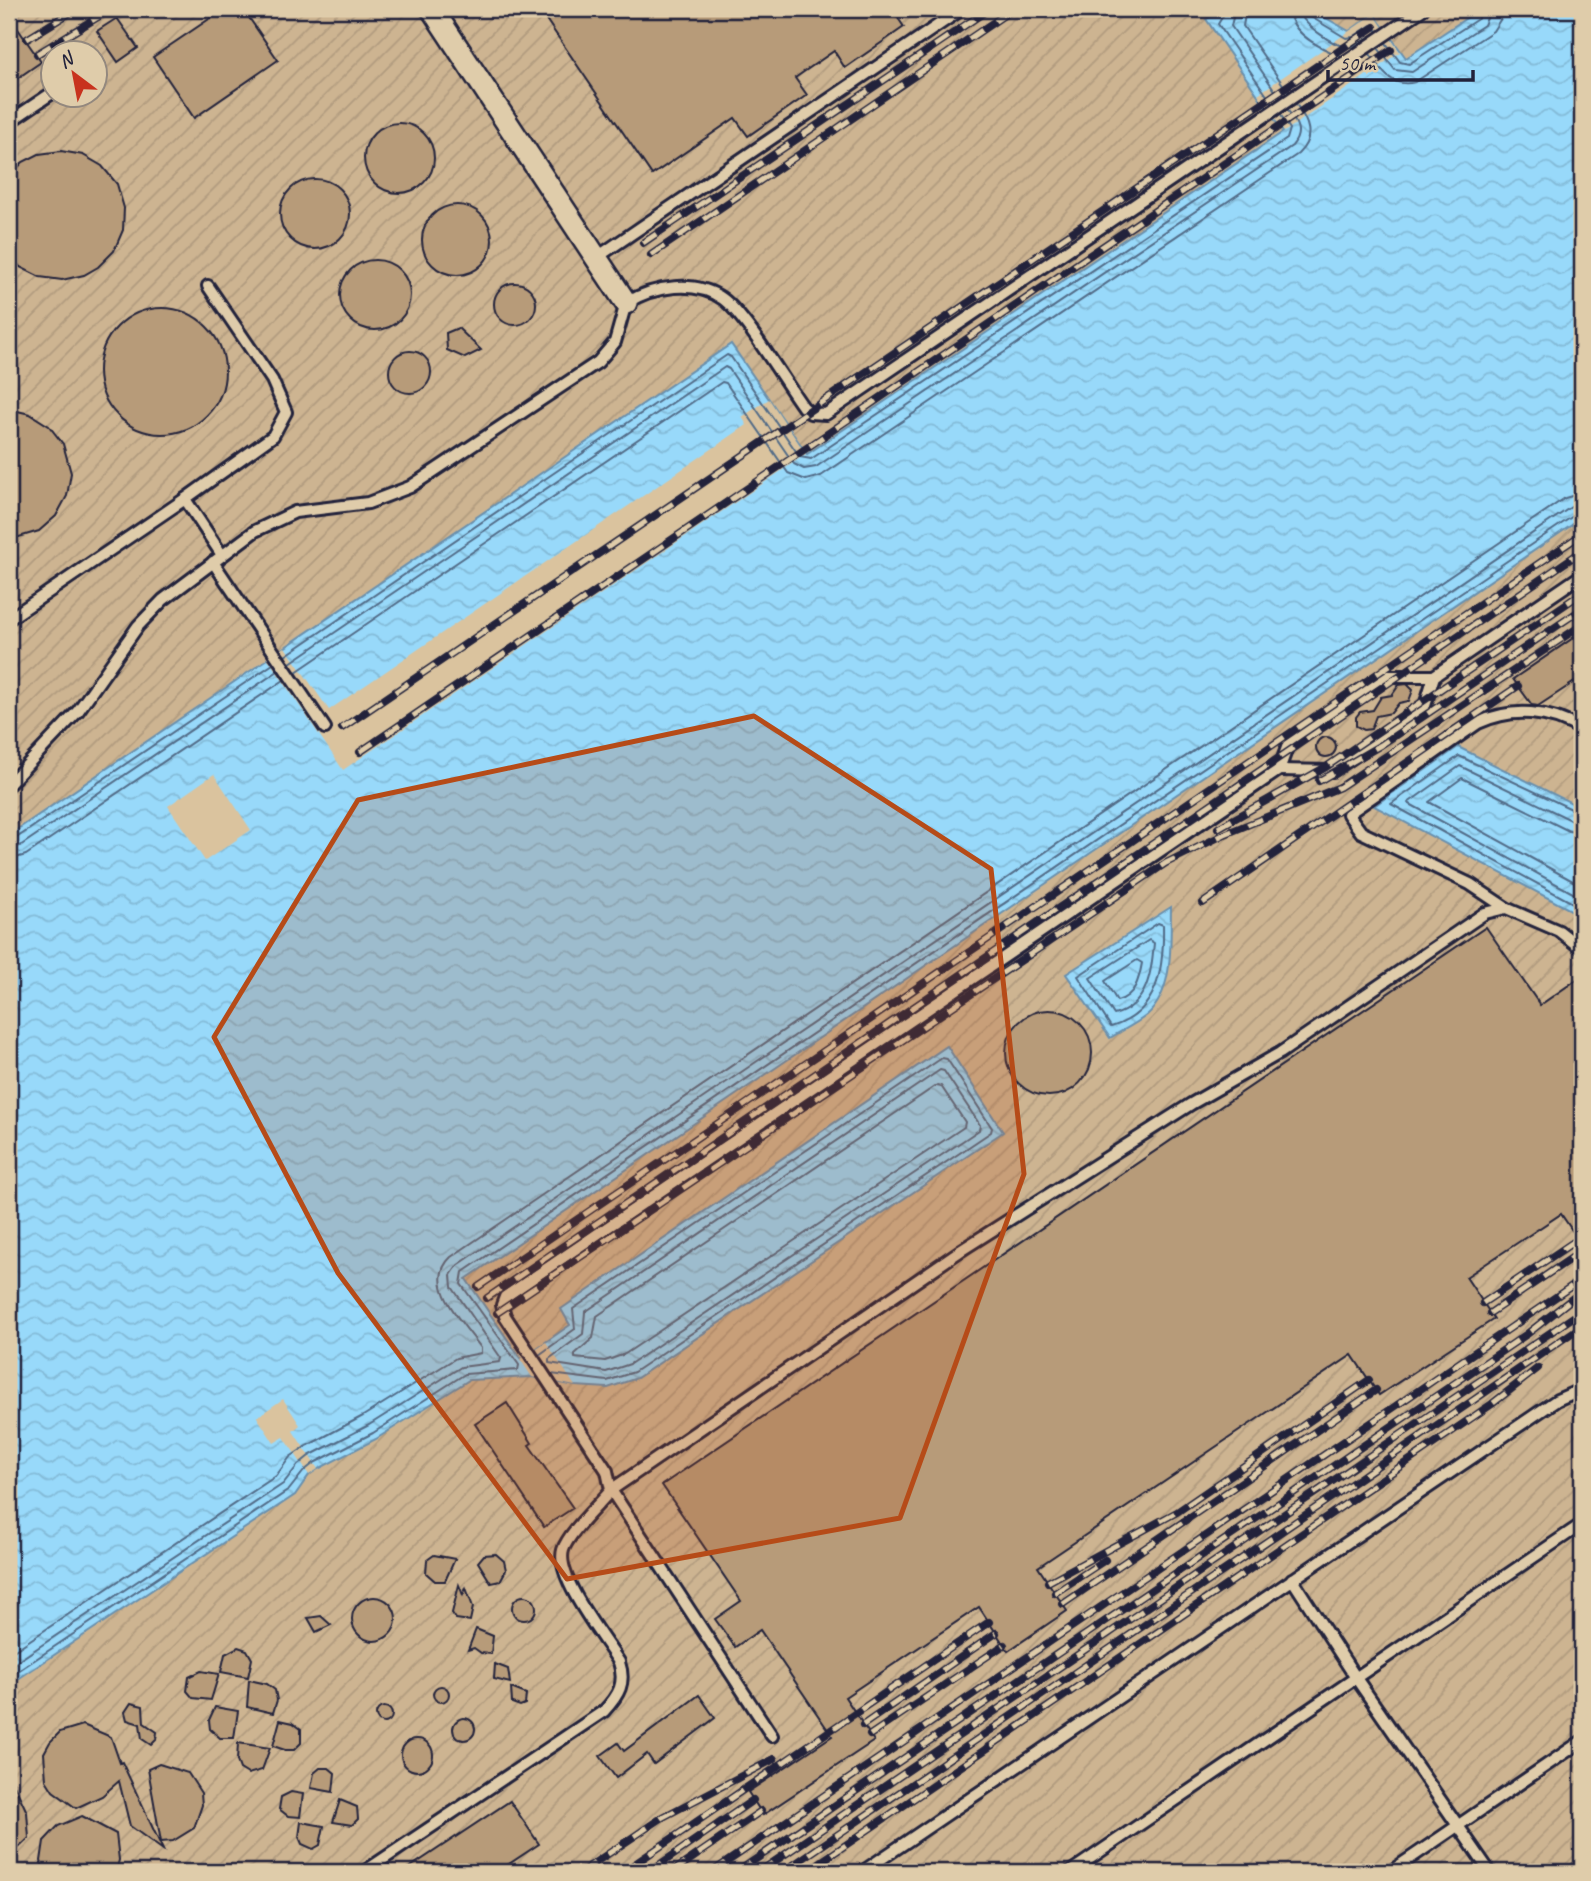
<svg xmlns="http://www.w3.org/2000/svg" width="1591" height="1881" font-family="Caveat,sans-serif">
  <style>
    .industrial { fill: url(#industrial-furrows); fill-rule: evenodd }
    .water { fill: url(#water-waves); stroke: #6990ae; stroke-width: 2 }
    .pier { fill: #dac39e }
    .lines { fill: none; stroke-linecap: round; stroke-linejoin: round }
    .shore { stroke: #516b87; stroke-width: 2 }
    .building { fill: #b79b79; stroke: #22223b; stroke-width: 2 }
    .lane-casing { stroke: #22223b; stroke-width: 16 }
    .street-casing { stroke: #22223b; stroke-width: 26 }
    .lane { stroke: #dfccaa; stroke-width: 10 }
    .street { stroke: #dfccaa; stroke-width: 21 }
    .rail-casing { stroke: #22223b; stroke-width: 8 }
    .rail { stroke: #dfccaa; stroke-width: 5; stroke-dasharray: 16; stroke-linecap: butt }
    .marked { fill: #b64b18; fill-opacity: 0.2; stroke: #b64b18; stroke-width: 5; stroke-linejoin: round }
  </style>
  <defs>
    <pattern id="industrial-furrows" width="10" height="10" patternUnits="userSpaceOnUse" patternTransform="scale(1.75)"><rect width="10" height="10" fill="#cdb491"/><path d="M-1 1l2-2M0 10L10 0M9 11l2-2" fill="none" stroke="#b09a7e"/></pattern>
    <pattern id="water-waves" width="16" height="10" patternUnits="userSpaceOnUse" patternTransform="scale(1.75)"><rect width="16" height="10" fill="#98d9fa"/><path d="M0 5q4-4 8 0t8 0" fill="none" stroke="#83bad7"/></pattern>
  </defs>
  <rect width="100%" height="100%" fill="#dac39e"/>
  <filter id="ink" filterUnits="userSpaceOnUse"><feTurbulence type="fractalNoise" baseFrequency=".0143" numOctaves="2"/><feDisplacementMap in="SourceGraphic" scale="14" xChannelSelector="R" yChannelSelector="G"/><feConvolveMatrix kernelMatrix="1 2 1 2 8 2 1 2 1" color-interpolation-filters="sRGB"/></filter>
  <g filter="url(#ink)">
    <g class="industrial">
      <path d="M9,9h1216l-18,10 77,113 -478,322 -75,-110 -722,491zM52,52h42v42h-42z"/>
      <polygon points="1310,9 1480,9 1405,58 1400,52 1349,32"/>
      <polygon points="1582,518 1582,1872 9,1872 9,1685 295,1495 309,1475 318,1469 376,1439 469,1380 532,1377 575,1386 608,1388 562,1309 571,1325 520,1359 466,1279"/>
    </g>
    <g class="water">
      <polygon points="1225,9 1310,9 1349,31 1374,14 1406,58 1480,9 1582,9 1582,518 466,1279 521,1359 570,1325 561,1309 947,1046 1003,1132 637,1378 608,1388 575,1386 532,1377 469,1380 376,1439 318,1469 309,1475 295,1495 9,1685 9,835 731,344 807,454 1283,132 1206,19"/>
      <polygon points="1458,747 1582,808 1582,916 1374,806"/>
      <path d="M1171,907c-1,34 4,83 -24,108 -11,9 -26,16 -37,23l-44,-64z"/>
    </g>
    <g class="pier">
      <polygon points="1374,14 1400,52 1284,132 1258,94"/>
      <polygon points="769,399 806,454 343,770 268,659 285,647 329,710 747,425 742,417"/>
      <polygon points="214,774 251,830 205,861 168,806"/>
      <polygon points="546,1342 575,1386 532,1377 520,1359"/>
      <polygon points="283,1399 300,1425 293,1431 318,1469 309,1475 284,1437 274,1443 257,1417"/>
    </g>
    <g class="lines">
      <g class="shore">
        <polyline points="1227,9 1218,24 1272,103"/>
        <polyline points="1235,9 1231,26 1280,98"/>
        <polyline points="1246,9 1243,26 1288,92"/>
        <path d="M1289,9c1,25 31,39 52,47"/>
        <path d="M1299,9c1,14 34,37 49,38 8,0 14,-6 21,-10"/>
        <polyline points="1308,9 1311,17 1346,38 1353,37 1371,25 1378,31"/>
        <polyline points="1386,43 1400,62 1409,64 1479,18 1482,9"/>
        <polyline points="1378,48 1395,70 1412,72 1484,25 1491,9"/>
        <path d="M1370,54c11,17 22,34 45,28l78,-51 7,-11 2,-11"/>
        <polyline points="285,656 727,355 731,357 800,457 811,459 1287,139 1290,129 1280,114"/>
        <path d="M290,663l435,-296 4,2 65,95 10,5 12,-2 476,-321c12,-14 4,-24 -5,-37"/>
        <path d="M296,672l426,-290 4,1 62,90 18,7 15,-4 477,-322c18,-17 10,-33 -2,-50"/>
        <polyline points="1582,814 1459,756 1391,804 1582,908"/>
        <polyline points="1582,823 1573,821 1460,766 1408,803 1582,898"/>
        <polyline points="1582,833 1569,831 1462,778 1429,802 1582,886"/>
        <polyline points="9,840 15,839 273,664"/>
        <polyline points="9,849 20,846 278,671"/>
        <polyline points="9,860 26,855 284,680"/>
        <path d="M1158,923l5,2c1,43 -4,88 -52,102l-33,-51z"/>
        <path d="M1149,940l5,3c-3,31 -6,62 -40,72l-24,-37z"/>
        <path d="M1137,960l5,3c-3,17 -7,33 -25,38l-12,-20z"/>
        <polygon points="940,1070 944,1071 980,1125 979,1130 630,1364 606,1372 549,1363 549,1359 583,1334 585,1312"/>
        <polygon points="937,1085 941,1086 965,1122 964,1127 625,1354 605,1361 575,1358 575,1354 593,1338 597,1316"/>
        <polyline points="539,1355 575,1329 573,1309 942,1058 947,1059 992,1128 991,1132 634,1372 607,1381 551,1374"/>
        <path d="M9,1654l267,-178 14,-19 15,-10 58,-31 93,-58 25,-5v-5c-16,-23 -59,-64 -30,-91l1114,-759 17,-5"/>
        <polyline points="9,1667 283,1484 298,1465 309,1456 369,1425 461,1367 500,1362 501,1358 452,1287 451,1275 458,1265 1571,507 1582,504"/>
        <polyline points="9,1677 289,1490 304,1471 314,1463 373,1433 465,1374 518,1370 519,1365 461,1284 463,1272 1576,514 1582,512"/>
      </g>
    </g>
    <g class="building">
      <polygon points="224,9 243,9 278,60 194,118 153,57"/>
      <polygon points="539,9 892,9 904,27 845,68 834,51 795,78 807,95 748,136 735,118 652,175"/>
      <polygon points="9,16 41,62 9,84"/>
      <polygon points="117,18 138,48 118,62 97,31"/>
      <circle cx="399" cy="158" r="35"/>
      <polygon points="61,151 83,155 102,166 117,184 124,208 123,230 114,251 98,267 84,275 62,280 40,277 20,267 9,252 9,177 23,162 39,154"/>
      <circle cx="315" cy="214" r="35"/>
      <circle cx="457" cy="240" r="35"/>
      <circle cx="375" cy="295" r="35"/>
      <circle cx="515" cy="304" r="21"/>
      <circle cx="162" cy="371" r="63"/>
      <polygon points="458,328 481,350 465,358 447,350 446,333"/>
      <circle cx="410" cy="372" r="21"/>
      <polygon points="9,409 30,414 49,426 63,444 71,473 67,496 56,516 39,531 9,540"/>
      <polygon points="1582,632 1582,677 1538,706 1532,705 1513,679"/>
      <polygon points="1407,684 1413,690 1409,701 1399,703 1391,713 1376,716 1371,729 1364,730 1356,726 1356,717 1360,712 1373,710 1381,697 1392,695 1399,685"/>
      <circle cx="1326" cy="747" r="10"/>
      <polygon points="1486,927 1540,1005 1582,976 1582,1245 1561,1214 1466,1277 1494,1319 1379,1395 1352,1355 1038,1567 1067,1611 1008,1651 979,1607 845,1697 874,1741 763,1815 748,1792 832,1736 760,1630 735,1647 715,1619 741,1601 662,1485"/>
      <circle cx="1049" cy="1053" r="43"/>
      <polygon points="507,1403 532,1443 529,1445 573,1508 544,1527 475,1424"/>
      <polygon points="496,1554 504,1561 506,1570 500,1581 491,1583 478,1562 484,1555"/>
      <polygon points="434,1555 455,1559 445,1581 435,1581 426,1573 427,1560"/>
      <polygon points="459,1585 463,1595 466,1588 473,1607 470,1621 456,1619 452,1613"/>
      <circle cx="524" cy="1608" r="12"/>
      <circle cx="374" cy="1619" r="22"/>
      <polygon points="321,1616 331,1625 316,1632 308,1618"/>
      <polygon points="476,1629 493,1636 491,1654 481,1653 474,1648 468,1650"/>
      <polygon points="238,1647 247,1650 252,1659 248,1677 221,1672 225,1654"/>
      <polygon points="495,1664 508,1669 510,1683 494,1679"/>
      <polygon points="201,1671 219,1674 211,1700 193,1698 187,1691 189,1677"/>
      <polygon points="249,1680 267,1684 275,1690 277,1700 273,1713 247,1707"/>
      <circle cx="441" cy="1694" r="8"/>
      <polygon points="511,1688 526,1694 525,1704 520,1706 512,1703"/>
      <polygon points="699,1695 715,1718 654,1764 647,1754 616,1778 600,1756 618,1743 624,1751"/>
      <polygon points="131,1703 143,1706 144,1723 157,1732 156,1740 151,1745 142,1739 140,1724 127,1720 125,1712"/>
      <circle cx="384" cy="1715" r="8"/>
      <polygon points="215,1707 238,1711 234,1738 220,1738 210,1729 209,1720"/>
      <circle cx="464" cy="1729" r="11"/>
      <polygon points="280,1720 293,1723 301,1729 301,1743 294,1750 285,1750 273,1746"/>
      <polygon points="83,1725 111,1737 120,1763 122,1762 163,1850 130,1826 119,1781 102,1796 76,1808 53,1791 46,1780 44,1753 50,1742 60,1732"/>
      <circle cx="417" cy="1755" r="16"/>
      <polygon points="238,1743 270,1748 262,1770 248,1774 240,1769 237,1761"/>
      <polygon points="159,1764 188,1773 201,1793 202,1805 194,1828 173,1841 161,1842 148,1769"/>
      <polygon points="320,1768 329,1768 335,1773 333,1792 311,1788 314,1773"/>
      <polygon points="9,1774 27,1812 29,1838 9,1857"/>
      <polygon points="291,1792 303,1794 300,1817 288,1816 279,1809 281,1797"/>
      <polygon points="340,1800 357,1807 358,1819 352,1825 333,1822"/>
      <polygon points="510,1801 539,1844 497,1872 403,1872"/>
      <polygon points="82,1816 116,1834 119,1860 116,1872 44,1872 41,1861 44,1841 58,1826"/>
      <polygon points="301,1822 324,1826 320,1845 313,1849 302,1844 299,1837"/>
    </g>
    <g class="lines">
      <g class="lane-casing">
        <g id="lane">
          <polyline points="9,122 52,93"/>
          <polyline points="596,258 962,9"/>
          <polyline points="185,499 273,436 286,412 272,380 208,286"/>
          <polyline points="213,562 325,728"/>
          <polyline points="9,619 185,499 222,555"/>
          <path d="M1582,730c-32,-20 -70,-23 -104,-7l-130,91 13,18 109,52 36,24 53,23 23,18"/>
          <polyline points="1279,770 1333,771 1424,709 1434,676"/>
          <path d="M9,784l69,-73 60,-85 25,-26 92,-69 40,-19 73,-9 42,-16 188,-125 17,-20 11,-39c28,-17 69,-24 97,-4 23,17 61,82 80,108l7,6 16,1 597,-405"/>
          <polyline points="1292,1579 1356,1678 1490,1872"/>
          <polyline points="772,1736 611,1490 960,1251 1191,1104 1280,1053 1485,913 1506,908"/>
          <path d="M364,1872l240,-161c15,-16 22,-28 15,-49 -15,-24 -64,-85 -56,-112 5,-17 36,-45 48,-60l-4,-19 -102,-155 -3,-11 3,-8 774,-527 10,-28 96,-66h49l148,-101"/>
          <polyline points="862,1872 1557,1400 1582,1389"/>
          <polyline points="1070,1872 1582,1524"/>
          <polyline points="1390,1872 1582,1741"/>
          <polyline points="1573,1872 1582,1866"/>
        </g>
      </g>
      <g class="street-casing">
        <polyline id="street" points="432,9 626,303"/>
      </g>
      <use href="#lane" class="lane"/>
      <use href="#street" class="street"/>
      <g class="rail-casing">
        <g id="rail">
          <polyline points="9,11 11,9"/>
          <polyline points="27,39 76,9"/>
          <polyline points="37,54 111,9"/>
          <polyline points="643,243 989,9"/>
          <polyline points="651,255 1013,9"/>
          <polyline points="342,728 1374,27"/>
          <polyline points="1448,734 1518,686"/>
          <polyline points="360,752 1391,50"/>
          <polyline points="1319,781 1381,745 1582,609"/>
          <polyline points="1218,828 1326,767 1582,593"/>
          <polyline points="1203,903 1456,729"/>
          <polyline points="478,1287 1582,534"/>
          <polyline points="487,1298 1582,551"/>
          <polyline points="1483,1303 1578,1239"/>
          <polyline points="497,1313 1166,863 1225,834 1340,787 1582,625"/>
          <polyline points="1490,1313 1582,1251"/>
          <polyline points="1048,1582 1177,1512 1369,1380"/>
          <polyline points="1055,1593 1105,1560"/>
          <polyline points="1063,1604 1376,1390"/>
          <polyline points="863,1725 996,1633"/>
          <polyline points="870,1735 1004,1645"/>
          <polyline points="581,1872 663,1817 774,1759"/>
          <polyline points="623,1872 989,1622"/>
          <polyline points="649,1872 753,1800"/>
          <polyline points="672,1872 761,1811"/>
          <polyline points="712,1872 1582,1279"/>
          <polyline points="737,1872 1527,1334 1582,1291"/>
          <polyline points="759,1872 1582,1311"/>
          <polyline points="783,1872 1582,1326"/>
          <polyline points="806,1872 1492,1404 1538,1368"/>
        </g>
      </g>
      <use href="#rail" class="rail"/>
    </g>
  </g>
  <path class="marked" d="M754,716l237,153 33,305 -124,344 -333,61 -229,-306 -124,-236 144,-237z"/>
  <rect width="1591" height="1881" fill="none" stroke="#dfccaa" stroke-width="35"/>
  <rect x="18" y="18" width="1556" height="1846" fill="none" stroke="#22223b" stroke-width="2.5" filter="url(#ink)"/>
  <g transform="translate(74 74) rotate(328)"><circle r="33" fill="#dfccaa" stroke="#93887e" stroke-width="2"/>
  <path d="M0-5L12 26L0 18L-12 26Z" fill="#c8321e"/>
  <text y="-10" font-size="19" font-weight="bold" text-anchor="middle" fill="#22223b">N</text>
  </g>
  <path d="M1328 70v10h145v-10" fill="none" stroke="#22223b" stroke-width="3.5"/>
  <text x="1339" y="70" font-size="21" fill="#22223b" stroke="#dfccaa" stroke-width="5" paint-order="stroke">50 m</text>
</svg>
